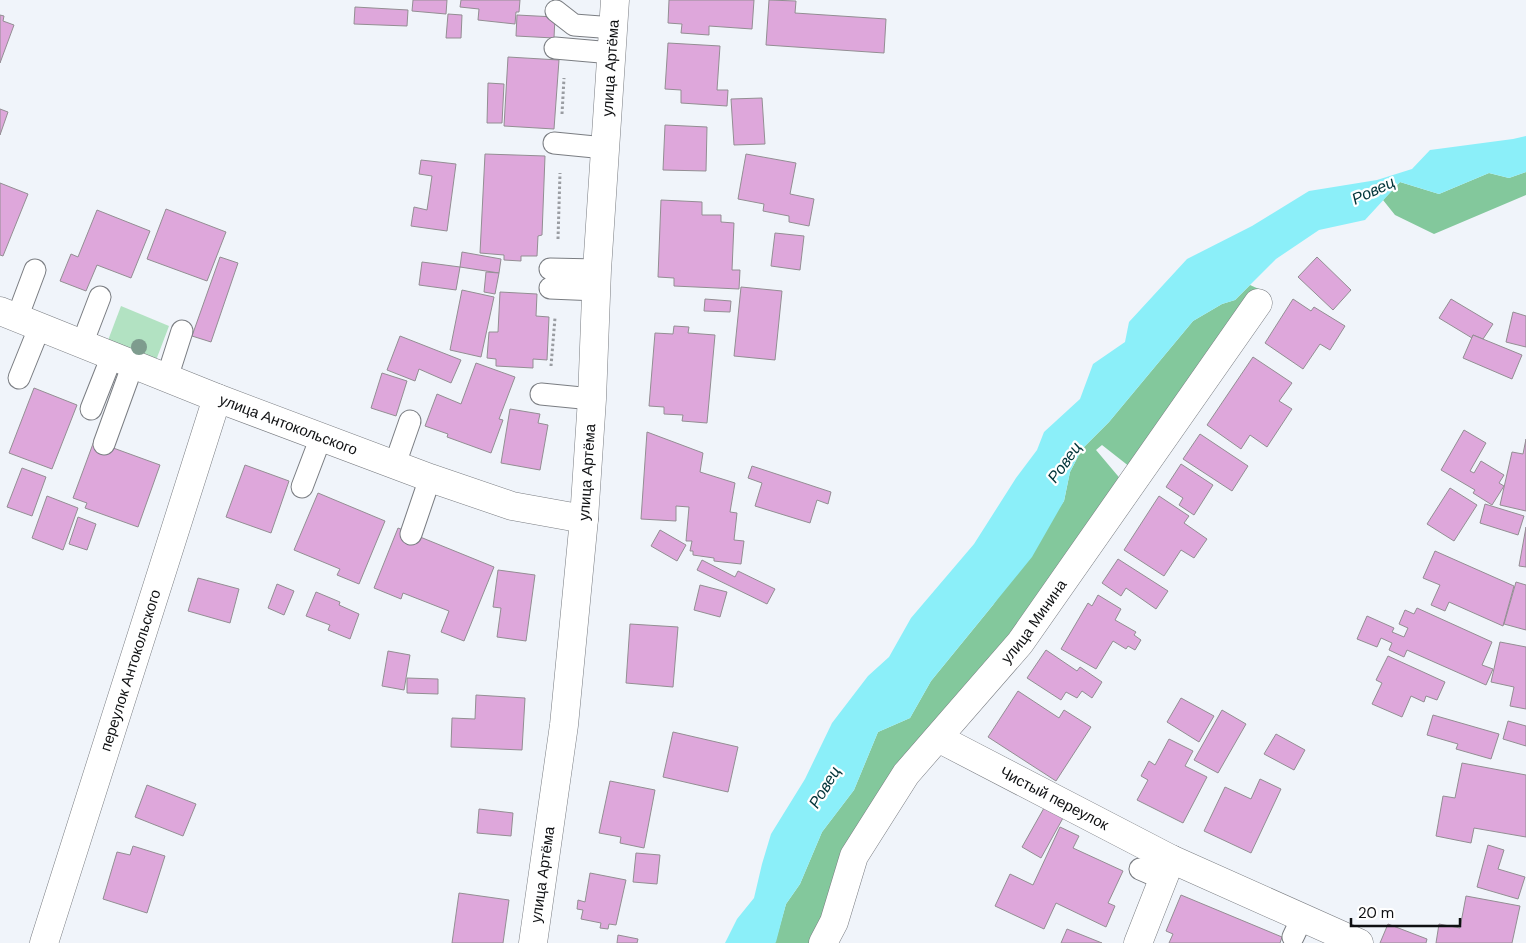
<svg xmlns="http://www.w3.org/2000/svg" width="1526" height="943" font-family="'DM Sans',sans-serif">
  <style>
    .green { fill: #b2e2c2 }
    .forest { fill: #83c89c }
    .water { fill: #8beff9 }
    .building { fill: #dea7db; stroke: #938e93 }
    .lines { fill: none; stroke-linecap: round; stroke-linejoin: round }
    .service-casing { stroke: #7a7d82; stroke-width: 23 }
    .minor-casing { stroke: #7a7d82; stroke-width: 29 }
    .path { stroke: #999ca1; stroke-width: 3; stroke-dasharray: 2.5 2.5; stroke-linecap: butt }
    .service { stroke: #fff; stroke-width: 21 }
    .minor { stroke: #fff; stroke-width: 28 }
    .tree { fill: #7e9c8e }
    .labels { text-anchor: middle; stroke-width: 4.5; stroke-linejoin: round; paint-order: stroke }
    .street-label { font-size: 15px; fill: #0f1012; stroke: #fff }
    .water-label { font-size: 16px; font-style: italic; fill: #013439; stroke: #fff }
  </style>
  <rect width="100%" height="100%" fill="#f0f4fa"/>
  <polygon class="green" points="121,306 169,326 155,363 107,343"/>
  <g class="forest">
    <polygon points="1526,172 1526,195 1434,234 1395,215 1383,200 1400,182 1439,194 1489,173 1509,178"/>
    <polygon points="1250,285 1261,290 1130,467 1102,445 1096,450 1123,482 824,913 809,943 775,943 786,904 800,884 822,832 854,790 878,732 910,718 931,681 993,605 1064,501 1070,472 1082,449 1109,422 1193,321 1222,304 1235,300"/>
  </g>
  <polygon class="water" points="1526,136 1526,172 1509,178 1489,173 1439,194 1400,182 1365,220 1319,230 1276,259 1235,300 1222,304 1193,321 1109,422 1082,449 1070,472 1064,501 1032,557 931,681 910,718 878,732 854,790 822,832 800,884 786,904 776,942 775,943 725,943 737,919 754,898 762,864 771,834 805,779 832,723 868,676 889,657 911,618 974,544 1016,478 1037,450 1044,432 1080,399 1093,364 1125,342 1129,322 1187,259 1252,226 1309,191 1377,180 1412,169 1430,150 1513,139"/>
  <g class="building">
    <polygon points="413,0 447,0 446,14 412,11"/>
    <polygon points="461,0 520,0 519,12 516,12 515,24 478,20 479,9 460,7"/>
    <polygon points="669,0 754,0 752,29 709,26 709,35 681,33 682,24 668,23"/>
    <polygon points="769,0 796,1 795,13 886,19 884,53 766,45"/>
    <polygon points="355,7 408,10 407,26 354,24"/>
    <polygon points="448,14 462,15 461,38 446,38"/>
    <polygon points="0,15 4,16 3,21 14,25 0,63"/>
    <polygon points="517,15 555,17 554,38 516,36"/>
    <polygon points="668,43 720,46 717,90 728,90 727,106 681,103 681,90 665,89"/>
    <polygon points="508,57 559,60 554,129 504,126"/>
    <polygon points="488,83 504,84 502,123 487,123"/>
    <polygon points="762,98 765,144 734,145 731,99"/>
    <polygon points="0,109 8,112 0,135"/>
    <polygon points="665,125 707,127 706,171 663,170"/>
    <polygon points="485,154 545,156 542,235 538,236 537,256 521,256 521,261 504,260 504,255 480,253"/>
    <polygon points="746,154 796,163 790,194 814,199 809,226 789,222 789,216 763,211 764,204 738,199"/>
    <polygon points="421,160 456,164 447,231 411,226 414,207 427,210 432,176 419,174"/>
    <polygon points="0,183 28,194 3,256 0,255"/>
    <polygon points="661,200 702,202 702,215 721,215 721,222 734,223 732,270 740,270 739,289 674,286 674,278 658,277"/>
    <polygon points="166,209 226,232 207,281 147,259"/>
    <polygon points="97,210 150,231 131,278 97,265 86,291 60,281 71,254 78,257"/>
    <polygon points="775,233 804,236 800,270 771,266"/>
    <polygon points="462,252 501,259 499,273 460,267"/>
    <polygon points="220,257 238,263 211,342 192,336"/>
    <polygon points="1317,257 1351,290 1333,310 1298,277"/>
    <polygon points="422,262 460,267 456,290 419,285"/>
    <polygon points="486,272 499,273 495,294 484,292"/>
    <polygon points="741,287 782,291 775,360 734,356"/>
    <polygon points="462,290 494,297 481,357 450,350"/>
    <polygon points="500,292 537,294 536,316 549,317 547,360 533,359 533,368 496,366 496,359 487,358 489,332 498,332"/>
    <polygon points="705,299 731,301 730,312 704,311"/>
    <polygon points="1293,299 1311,311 1314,307 1345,326 1330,350 1320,344 1303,369 1265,343"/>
    <polygon points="1451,299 1493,324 1483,339 1473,335 1472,338 1439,318"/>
    <polygon points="1513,312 1526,316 1526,347 1506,342"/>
    <polygon points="674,326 689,327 688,333 715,335 707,423 682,421 683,415 664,414 664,407 649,406 655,333 673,334"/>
    <polygon points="1473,335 1522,355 1512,379 1463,358"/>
    <polygon points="400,336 461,360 451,383 419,369 415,381 387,370"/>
    <polygon points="1253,357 1292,383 1279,401 1292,409 1267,447 1250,435 1241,449 1207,425"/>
    <polygon points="476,363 515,377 499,419 503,420 491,453 447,437 448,434 425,426 437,394 461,404"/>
    <polygon points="382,373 407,381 396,416 371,408"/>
    <polygon points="34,388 77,405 52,469 9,453"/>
    <polygon points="510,409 540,414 538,423 548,425 540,470 501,463"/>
    <polygon points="1464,430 1486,443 1470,471 1474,473 1481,461 1504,475 1499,483 1504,486 1492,505 1473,493 1475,490 1441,470"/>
    <polygon points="647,432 703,453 700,472 735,483 730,512 737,513 734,540 744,541 741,564 714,561 714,558 693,555 693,551 690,551 692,541 686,541 689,507 676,506 676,521 641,519"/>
    <polygon points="1200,434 1248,466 1232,491 1183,459"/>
    <polygon points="1526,439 1526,511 1500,505 1512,452 1523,454"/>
    <polygon points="94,441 160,465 138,527 85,508 87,503 73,498"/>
    <polygon points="1181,464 1213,485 1194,515 1179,505 1183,498 1166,487"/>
    <polygon points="245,465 289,481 271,533 226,517"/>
    <polygon points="752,466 831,492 828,504 817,500 810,523 755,506 762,483 748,478"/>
    <polygon points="22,468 46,477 32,516 7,507"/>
    <polygon points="1450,488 1477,505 1454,541 1427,524"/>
    <polygon points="318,493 385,521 359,584 337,575 340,569 294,550"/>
    <polygon points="47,496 78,508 63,550 32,538"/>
    <polygon points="1159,496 1189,516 1184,523 1207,539 1194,558 1181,550 1164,576 1124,550"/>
    <polygon points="1485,504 1524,516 1518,535 1480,523"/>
    <polygon points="78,517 96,524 87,550 69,544"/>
    <polygon points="1526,527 1526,567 1519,566"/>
    <polygon points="398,528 494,567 464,641 441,632 449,611 403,593 401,599 374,588"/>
    <polygon points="660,530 686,545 677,561 651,546"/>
    <polygon points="1435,551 1514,586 1503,626 1449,602 1445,611 1431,605 1440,585 1423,578"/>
    <polygon points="1118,559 1168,591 1156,609 1126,588 1121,596 1102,583"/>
    <polygon points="702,560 735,577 738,571 775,589 767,604 697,570"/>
    <polygon points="498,570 535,575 526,641 497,637 501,608 493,607"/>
    <polygon points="198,578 239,589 230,623 188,611"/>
    <polygon points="1516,582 1526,585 1526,630 1504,624"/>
    <polygon points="277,584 294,591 284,615 268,608"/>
    <polygon points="700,585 727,592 720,617 694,610"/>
    <polygon points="316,592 340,602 339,605 359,614 350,639 328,630 330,625 306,616"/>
    <polygon points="1098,595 1121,609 1115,620 1136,632 1134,635 1141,640 1135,650 1128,646 1126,649 1113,641 1096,669 1061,649 1088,603 1092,606"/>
    <polygon points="1417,608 1492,642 1482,665 1493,669 1486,685 1407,650 1404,657 1389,650 1392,643 1381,638 1377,647 1357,639 1367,616 1394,628 1392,632 1404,637 1408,628 1399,624 1405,610 1414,614"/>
    <polygon points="630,624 678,627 673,687 626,683"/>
    <polygon points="1500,642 1526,647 1526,709 1510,706 1514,687 1491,682"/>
    <polygon points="1046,650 1077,671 1080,667 1102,682 1092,698 1082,691 1077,698 1066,692 1061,700 1027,678"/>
    <polygon points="388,651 410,655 404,690 382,686"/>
    <polygon points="1388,656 1445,682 1437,700 1426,696 1424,702 1411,696 1402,717 1372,704 1382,683 1376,680"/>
    <polygon points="407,678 438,679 438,694 407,693"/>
    <polygon points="1018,691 1059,718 1064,710 1091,727 1056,781 988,737"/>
    <polygon points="476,695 525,698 522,750 451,747 452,718 475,719"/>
    <polygon points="1181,698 1214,716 1199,742 1167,722"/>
    <polygon points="1222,710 1246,724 1218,773 1194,760"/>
    <polygon points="1433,715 1499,734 1491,759 1456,749 1458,744 1427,735"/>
    <polygon points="1508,721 1526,726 1526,746 1503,739"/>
    <polygon points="673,732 738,747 728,792 663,777"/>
    <polygon points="1276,734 1305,750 1294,770 1264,754"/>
    <polygon points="1169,739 1193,751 1185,766 1207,777 1183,823 1137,800 1148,780 1141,776 1149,761 1155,765"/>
    <polygon points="1462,763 1526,775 1526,837 1474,828 1471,843 1436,836 1443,796 1455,798"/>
    <polygon points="1260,779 1281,789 1251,853 1204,831 1225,787 1251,799"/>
    <polygon points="610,781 655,790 644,848 620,843 621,837 599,833"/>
    <polygon points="147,785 196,804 183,836 135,817"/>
    <polygon points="1044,808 1063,818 1041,858 1022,847"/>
    <polygon points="479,809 513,813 511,836 477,833"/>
    <polygon points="1060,827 1079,836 1073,848 1123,871 1108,903 1115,906 1106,927 1056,903 1044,929 995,906 1010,874 1033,885"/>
    <polygon points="1488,845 1504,850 1498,869 1525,877 1518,899 1477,887"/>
    <polygon points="133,846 165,856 147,913 103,899 117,852 130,855"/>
    <polygon points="636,853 660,855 657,884 633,882"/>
    <polygon points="590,873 626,880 616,925 609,924 608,929 600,928 601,923 581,919 583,910 577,909 578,900 585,902"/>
    <polygon points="459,893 509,900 503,943 452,943"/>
    <polygon points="1181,895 1282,937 1280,943 1169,943 1173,934 1166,931"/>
    <polygon points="1466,896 1520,906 1512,943 1436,943 1439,924 1460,928"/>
    <polygon points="1388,924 1427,939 1426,943 1380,943"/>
    <polygon points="1067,929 1102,943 1061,943"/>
    <polygon points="618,935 638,939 637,943 617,943"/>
  </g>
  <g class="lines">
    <g class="service-casing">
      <g id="service">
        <polyline points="556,11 574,25 614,28"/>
        <polyline points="555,48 612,53"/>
        <polyline points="554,143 605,148"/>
        <polyline points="550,269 597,270"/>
        <polyline points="550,288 597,290"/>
        <polyline points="17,318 35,270"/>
        <polyline points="82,344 100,297"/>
        <polyline points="19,378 40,326"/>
        <polyline points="167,378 182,331"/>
        <polyline points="541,394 592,399"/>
        <polyline points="91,409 112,356"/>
        <polyline points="104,444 133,364"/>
        <polyline points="395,464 410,421"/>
        <polyline points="302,487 321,437"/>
        <polyline points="411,534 430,478"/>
        <polyline points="1140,869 1163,879"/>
        <polyline points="1293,937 1302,918"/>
      </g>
    </g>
    <g class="minor-casing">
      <g id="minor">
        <path id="s1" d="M0,311l217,87 213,80 82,28 72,13"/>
        <path id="s2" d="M938,738l233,121 188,84"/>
        <path id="s3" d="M44,943l173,-545"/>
        <path id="s4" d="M533,943l31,-218 20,-206 8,-120 5,-129 18,-270"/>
        <path id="s5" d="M823,943l11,-21 20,-66 52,-82 114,-131 238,-340"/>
        <polyline points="1138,943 1171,859"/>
      </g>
    </g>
    <g class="path">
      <polyline points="562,114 564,78"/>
      <polyline points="558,239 560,173"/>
      <polyline points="551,366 555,318"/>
    </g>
    <use href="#service" class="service"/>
    <use href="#minor" class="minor"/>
  </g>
  <circle class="tree" cx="139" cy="347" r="8"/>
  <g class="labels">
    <g class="street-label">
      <text dy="5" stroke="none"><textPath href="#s4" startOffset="879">улица Артёма</textPath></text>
      <text dy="5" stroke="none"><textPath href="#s1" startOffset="310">улица Антокольского</textPath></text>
      <text dy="5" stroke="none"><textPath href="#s4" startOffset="474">улица Артёма</textPath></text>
      <text dy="5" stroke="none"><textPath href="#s5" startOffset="389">улица Минина</textPath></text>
      <text dy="5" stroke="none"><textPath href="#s3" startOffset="286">переулок Антокольского</textPath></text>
      <text dy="5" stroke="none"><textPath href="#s2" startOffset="131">Чистый переулок</textPath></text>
      <text dy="5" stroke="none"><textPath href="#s4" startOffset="69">улица Артёма</textPath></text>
    </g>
    <g class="water-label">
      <text transform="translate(1373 190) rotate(-25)" y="6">Ровец</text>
      <text transform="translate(1064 462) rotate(-54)" y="6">Ровец</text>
      <text transform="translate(824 787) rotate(-59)" y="6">Ровец</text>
    </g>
  </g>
  <path d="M1351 918v8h109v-8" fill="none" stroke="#0f1012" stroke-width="2.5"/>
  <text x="1358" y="918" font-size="15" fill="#0f1012" stroke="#ffffff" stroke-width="4" paint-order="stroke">20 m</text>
</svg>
